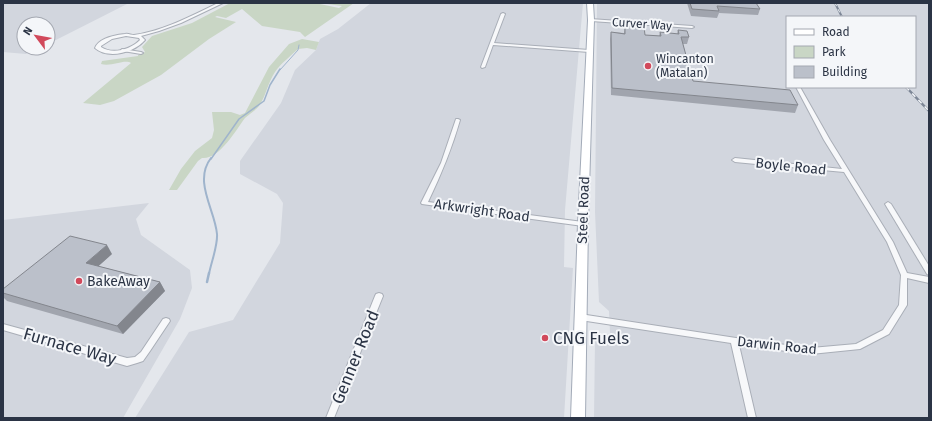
<svg xmlns="http://www.w3.org/2000/svg" width="932" height="421" font-family="'Fira Sans',sans-serif">
  <style>
    .built { fill: #d2d6de; fill-rule: evenodd }
    .green { fill: #c9d6c5 }
    .lines { fill: none; stroke-linecap: round; stroke-linejoin: round }
    .stream-far3 { stroke: #9fb4cc; stroke-width: 1 }
    .stream-far2 { stroke: #9fb4cc; stroke-width: 1.5 }
    .stream-far1 { stroke: #9fb4cc; stroke-width: 2 }
    .stream { stroke: #9fb4cc; stroke-width: 2.5 }
    .minor-casing { stroke: #a9aeb7; stroke-width: 2 }
    .tertiary-casing { stroke: #a9aeb7; stroke-width: 2 }
    .primary-casing { stroke: #a3abb8; stroke-width: 2 }
    .minor { fill: #f7f8fa; fill-rule: evenodd }
    .tertiary { fill: #f7f8fa; fill-rule: evenodd }
    .primary { fill: #fff; fill-rule: evenodd }
    .rail-far1-casing { stroke: #7d8696; stroke-width: 2 }
    .rail-casing { stroke: #7d8696; stroke-width: 2.5 }
    .rail-far1 { stroke: #f4f6f9; stroke-width: 1; stroke-dasharray: 3.5; stroke-linecap: butt }
    .rail { stroke: #f4f6f9; stroke-width: 1.5; stroke-dasharray: 4.5; stroke-linecap: butt }
    .wall { fill: #a1a5ae }
    .shaded-wall { fill: #83868d }
    .building { fill: #bbc0ca; stroke: #83868d }
    .poi-dot { fill: #d1495b; stroke: #f4f6f9; stroke-width: 1.5 }
    .labels { text-anchor: middle; stroke-width: 4; stroke-linejoin: round; paint-order: stroke }
    .far-street-label { font-size: 12px; fill: #2b3445; stroke: #f4f6f9 }
    .far-poi-label { font-size: 12px; fill: #2b3445; stroke: #f4f6f9; text-anchor: start }
    .street-label { font-size: 14px; fill: #2b3445; stroke: #f4f6f9 }
    .poi-label { font-size: 14px; fill: #2b3445; stroke: #f4f6f9; text-anchor: start }
    .near-poi-label { font-size: 17px; fill: #2b3445; stroke: #f4f6f9; text-anchor: start }
    .near-street-label { font-size: 17px; fill: #2b3445; stroke: #f4f6f9 }
  </style>
  <rect width="100%" height="100%" fill="#e4e7ec"/>
  <g class="built">
    <polygon points="3,3 129,3 48,44 48,24 24,24 24,48 39,48 26,54 3,52"/>
    <polygon points="371,3 583,3 565,210 564,267 573,268 564,418 135,418 189,332 233,320 280,243 283,203 277,194 240,174 240,161 281,103 295,70 316,50 320,39 338,29"/>
    <path d="M597,3h332v415h-335l1,-77 15,-8 -1,-22 -10,-9 -4,-90zM787,17h128v70h-128z"/>
    <polygon points="149,203 136,219 141,235 190,270 192,288 180,319 123,418 3,418 3,220"/>
  </g>
  <g class="green">
    <path d="M230,3h85l24,5 3,-2 -22,-3h34l-49,34 -5,-5 -38,-6 -20,-17 -16,9 -9,-2 -2,1 21,5 -27,17 -48,36 -47,26 -14,4 -17,-2 48,-40c-7,-4 -19,4 -30,1l1,-3 36,-5v-1l7,-3 -3,-5 10,-11 40,-13z"/>
    <path d="M302,39l17,3 -3,8 -9,-2 -9,1 1,-1c-8,8 -18,15 -24,24 -7,10 -9,24 -16,34 -4,5 -10,8 -14,12 -9,12 -26,42 -43,40l-4,3 -21,29h-8l12,-21 14,-18 17,-13 2,-8 -2,-18h19l9,3 5,-2 24,-46 20,-23z"/>
  </g>
  <g class="lines">
    <polyline class="stream-far3" points="280,70 298,50 299,45"/>
    <polyline class="stream-far2" points="211,159 239,119 264,101 270,85 280,69"/>
    <path class="stream-far1" d="M209,274c2,-11 9,-29 8,-40 -2,-24 -24,-53 -6,-76"/>
    <polyline class="stream" points="207,282 209,273"/>
    <g class="minor-casing">
      <g id="minor">
        <polygon points="503,13 505,14 494,43 589,50 591,51 589,52 493,45 485,67 482,68 481,67 501,14"/>
        <polygon points="590,19 692,26 694,27 692,28 591,21 590,21"/>
        <polygon points="122,49 141,52 143,53 141,54 123,51 121,50"/>
        <polygon points="796,87 800,87 830,140 893,242 907,273 929,277 929,283 907,278 907,305 889,334 860,349 811,354 739,345 756,418 748,418 731,343 580,320 577,319 576,317 577,315 580,314 762,342 811,348 856,344 883,330 899,305 901,275 887,242 844,172 735,162 732,160 735,158 842,169 824,140"/>
        <path d="M456,119h2l2,1c-8,28 -19,55 -32,82l155,20 3,2 -1,1 -2,1 -161,-22 -1,-1 20,-40z"/>
        <polygon points="888,202 891,204 929,266 929,275 927,274 885,204"/>
        <polygon points="379,293 382,294 383,296 334,418 326,418 375,296 376,294"/>
        <polygon points="166,318 169,319 170,321 150,351 143,361 137,363 127,366 3,330 3,324 127,358 135,357 141,352 163,319"/>
      </g>
    </g>
    <g class="tertiary-casing">
      <path id="tertiary" d="M218,3h5l-42,20 -22,8 -18,5 4,4c-10,12 -36,20 -50,8 4,-10 20,-13 30,-14 3,-1 6,1 9,1 29,-4 57,-19 84,-32zM126,36l13,2 1,2c-9,9 -27,15 -39,7v-1l11,-7z"/>
    </g>
    <g class="primary-casing">
      <polygon id="primary" points="587,3 593,3 594,20 588,224 585,418 571,418 578,224 588,20"/>
    </g>
    <use href="#minor" class="minor"/>
    <use href="#tertiary" class="tertiary"/>
    <use href="#primary" class="primary"/>
    <g class="rail-far1-casing">
      <polyline id="rail-far1" points="835,3 842,17"/>
    </g>
    <g class="rail-casing">
      <polyline id="rail" points="906,87 929,111"/>
    </g>
    <use href="#rail-far1" class="rail-far1"/>
    <use href="#rail" class="rail"/>
  </g>
  <g class="wall">
    <polygon points="687,3 756,3 760,9 758,15 719,13 717,18 691,16"/>
    <polygon points="625,26 645,35 659,36 660,32 677,34 678,30 689,37 687,44 683,44 693,81 798,105 795,113 611,95 610,39 611,32 624,33"/>
    <polygon points="112,254 98,266 160,282 165,291 123,334 7,301 3,297 3,289"/>
  </g>
  <g class="shaded-wall">
    <polygon points="107,245 112,254 92,272 86,263"/>
    <polygon points="160,282 165,291 123,334 117,326"/>
  </g>
  <g class="building">
    <polygon points="690,3 756,3 760,9 717,6 719,11 692,9"/>
    <polygon points="625,26 644,27 645,35 661,36 660,32 679,34 678,30 687,31 689,37 681,37 693,81 790,90 798,105 612,88 611,32 625,34"/>
    <polygon points="70,236 107,245 86,263 160,282 117,326 3,293 3,289"/>
  </g>
  <g class="poi-dot">
    <circle cx="648" cy="66" r="4"/>
    <circle cx="79" cy="281" r="4"/>
    <circle cx="545" cy="338" r="4"/>
  </g>
  <g class="labels">
    <g class="far-street-label">
      <text transform="translate(642 24) rotate(4)" y="4">Curver Way</text>
    </g>
    <g class="far-poi-label">
      <text x="656" y="63">Wincanton<tspan x="656" dy="14">(Matalan)</tspan></text>
    </g>
    <g class="street-label">
      <text transform="translate(791 166) rotate(6)" y="5">Boyle Road</text>
      <text transform="translate(482 210) rotate(8)" y="5">Arkwright Road</text>
      <text transform="translate(583 210) rotate(-88)" y="5">Steel Road</text>
      <text transform="translate(777 345) rotate(6)" y="5">Darwin Road</text>
    </g>
    <g class="poi-label">
      <text x="87" y="286">BakeAway</text>
    </g>
    <g class="near-poi-label">
      <text x="553" y="344">CNG Fuels</text>
    </g>
    <g class="near-street-label">
      <text transform="translate(70 346) rotate(16)" y="6">Furnace Way</text>
      <text transform="translate(355 357) rotate(-68)" y="6">Genner Road</text>
    </g>
  </g>
  <rect width="932" height="421" fill="none" stroke="#2b3445" stroke-width="8"/>
  <rect x="786" y="16" width="130" height="72" fill="#f4f6f9" stroke="#a4a8b1"/>
  <rect x="794" y="29" width="20" height="6" fill="#ffffff" stroke="#a4a8b1"/>
  <text x="822" y="36" font-size="12" fill="#2b3445">Road</text>
  <rect x="794" y="46" width="20" height="12" fill="#c9d6c5" stroke="#a4a8b1"/>
  <text x="822" y="56" font-size="12" fill="#2b3445">Park</text>
  <rect x="794" y="66" width="20" height="12" fill="#bbc0ca" stroke="#a4a8b1"/>
  <text x="822" y="76" font-size="12" fill="#2b3445">Building</text>
  <g transform="translate(36 36) rotate(302)"><circle r="19" fill="#f4f6f9" stroke="#a4a8b1"/>
  <path d="M0-3L7 15L0 10L-7 15Z" fill="#d1495b"/>
  <text y="-6" font-size="11" font-weight="bold" text-anchor="middle" fill="#2b3445">N</text>
  </g>
</svg>
